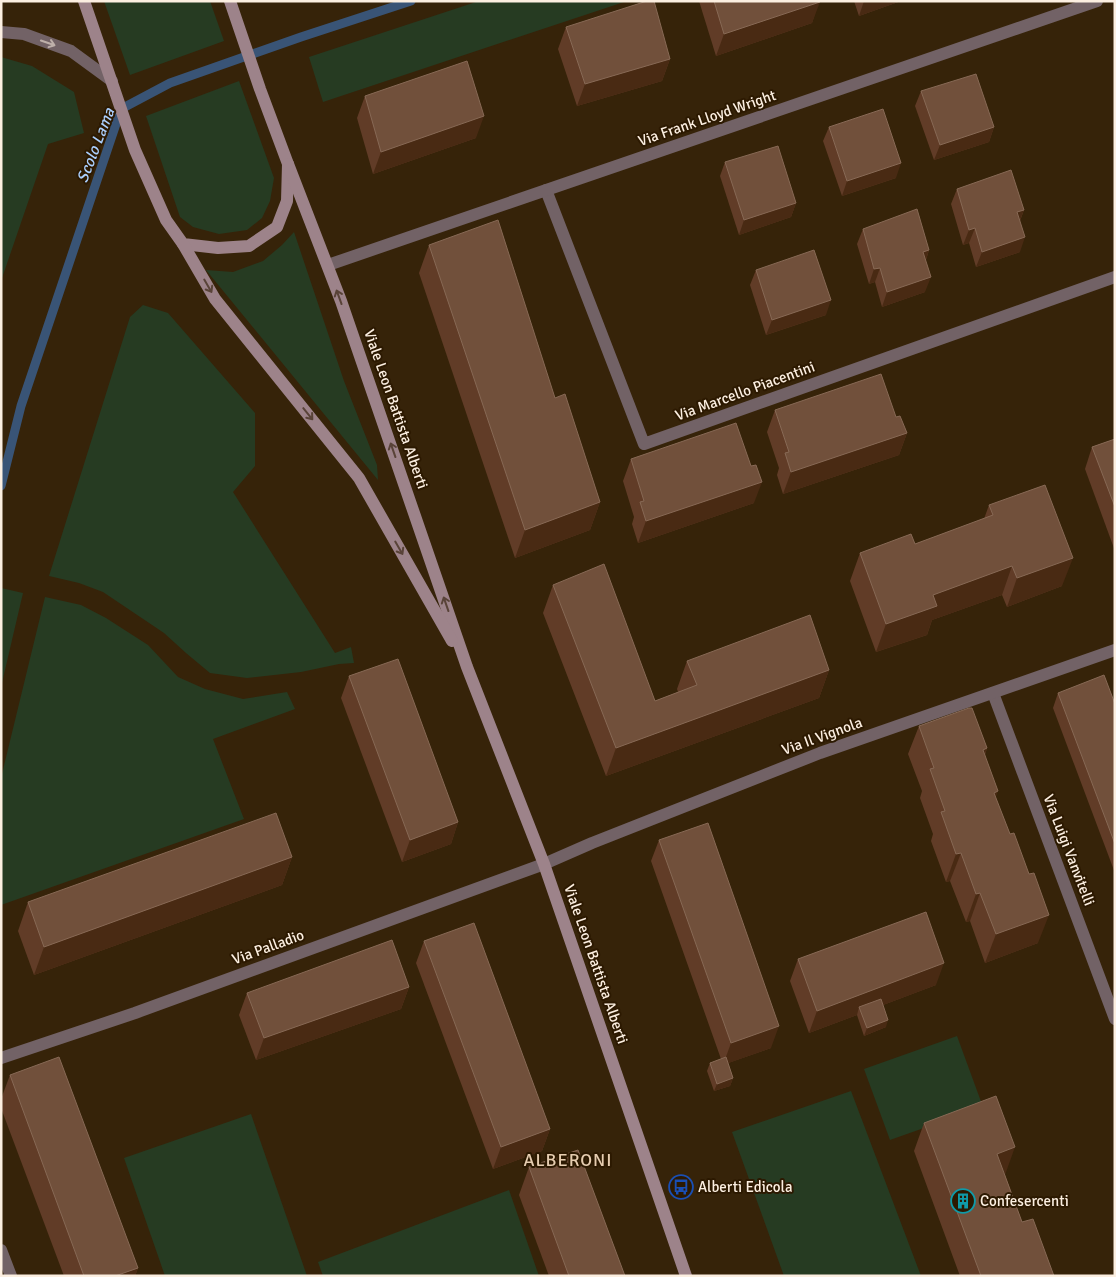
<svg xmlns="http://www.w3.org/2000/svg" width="1116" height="1277" font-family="Signika,sans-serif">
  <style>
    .green { fill: #263b22 }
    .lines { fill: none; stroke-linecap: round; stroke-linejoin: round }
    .stream { stroke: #395476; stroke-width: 9 }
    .street { stroke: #726266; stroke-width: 12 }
    .secondary { stroke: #9d838a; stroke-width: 12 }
    .wall { fill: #613c27 }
    .shaded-wall { fill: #492a13 }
    .building { fill: #71503b; stroke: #876955 }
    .oneway { stroke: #beb0aa }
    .oneway2 { stroke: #594338 }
    .labels { text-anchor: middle; stroke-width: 4; stroke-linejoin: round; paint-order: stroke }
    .street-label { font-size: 15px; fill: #fcefe1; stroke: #2c1901 }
    .poi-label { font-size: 15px; fill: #fcefe1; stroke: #2c1901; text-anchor: start }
    .water-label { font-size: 16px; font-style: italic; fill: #abcffd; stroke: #2c1901 }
    .quarter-label { font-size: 18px; letter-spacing: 1px; fill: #e6cdb0; stroke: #2c1901 }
  </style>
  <rect width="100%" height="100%" fill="#362309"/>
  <g class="green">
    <polygon points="104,1 210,1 224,41 130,75"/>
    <polygon points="479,1 627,1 323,102 309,57"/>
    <polygon points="1,57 32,66 74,92 84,133 48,144 1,281"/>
    <polygon points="239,81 274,178 270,201 262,218 247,230 219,234 193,227 180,217 146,116"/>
    <polygon points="294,232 344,381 377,465 378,480 206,270 233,272 263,261 282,245"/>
    <polygon points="143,305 168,313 255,413 255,466 233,492 335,653 351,647 354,663 339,664 301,672 247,678 210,673 186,653 164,633 103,592 79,583 49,576 130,317"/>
    <polygon points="1,588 23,593 1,687"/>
    <polygon points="45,597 81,605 106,618 148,645 178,677 205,689 243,699 287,692 295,709 213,739 244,819 1,905 1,778"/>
    <polygon points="957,1036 983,1107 890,1140 864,1069"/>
    <polygon points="851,1091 921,1276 784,1276 732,1132"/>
    <polygon points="251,1114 307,1276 165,1276 124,1158"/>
    <polygon points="509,1190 539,1276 323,1276 318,1262"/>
  </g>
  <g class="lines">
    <polyline class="stream" points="1,486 21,406 121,109 170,83 301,37 411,1"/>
    <g class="street">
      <polyline points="1,32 24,34 71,51 112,81"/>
      <polyline points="546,190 644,444 1115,277"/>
      <polyline points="328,265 1097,1"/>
      <polyline points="993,693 1115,1019"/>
      <polyline points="1,1058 135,1013 544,864 592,843 820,753 1115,650"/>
      <polyline points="1,1250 11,1276"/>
    </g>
    <g class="secondary">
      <polyline points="84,1 135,150 166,220 183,244 218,248 249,246 277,227 287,201 288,164 260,89 230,1"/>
      <polyline points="288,164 341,301 467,667 544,864 686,1276"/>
      <polyline points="183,244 215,299 359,478 452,641"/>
    </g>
  </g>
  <g class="wall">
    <polygon points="699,1 819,1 812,23 716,56"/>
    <polygon points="854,1 901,1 859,16"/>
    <polygon points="566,27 670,59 662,81 577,106 558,49"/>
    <polygon points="921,91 994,127 989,142 934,160 915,106"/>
    <polygon points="365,96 476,138 373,174 357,118"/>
    <polygon points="829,127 896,178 842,196 823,141"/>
    <polygon points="725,162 796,203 791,217 739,235 720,176"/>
    <polygon points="957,189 1024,210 1020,221 1020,252 976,267 969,243 963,245 951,204"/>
    <polygon points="863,229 929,250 926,260 925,292 882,307 875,282 869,284 857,244"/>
    <polygon points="429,245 555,398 600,502 590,530 515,558 419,273"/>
    <polygon points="756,270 826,315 766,335 750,285"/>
    <polygon points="775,410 896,417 907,433 899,455 783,494 777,475 779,468 767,432"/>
    <polygon points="1115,439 1115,551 1085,469 1092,447"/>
    <polygon points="631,459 754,503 638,543 632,524 634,517 623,481"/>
    <polygon points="989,505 1062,586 1007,607 1002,595 932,620 927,635 876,652 850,581 860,553 915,544 984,519"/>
    <polygon points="553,585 655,701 678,692 677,689 687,661 829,670 819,698 606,776 543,613"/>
    <polygon points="349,676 458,822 451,844 402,862 341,698"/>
    <polygon points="1058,693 1115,704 1115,873 1053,708"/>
    <polygon points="919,726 987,748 985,755 996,798 1038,943 985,963 970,921 966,922 950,881 946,882 931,841 933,834 920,798 922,791 908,754"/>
    <polygon points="659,840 771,1048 728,1063 733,1078 730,1086 714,1091 707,1071 710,1063 721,1059 651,861"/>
    <polygon points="292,857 282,885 34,975 18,931 28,902"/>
    <polygon points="424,941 550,1129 542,1151 493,1169 416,963"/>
    <polygon points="798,959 936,985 883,1005 886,1027 864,1036 857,1015 809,1033 790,981"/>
    <polygon points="409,987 401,1009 256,1060 239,1015 247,993"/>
    <polygon points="10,1075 138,1268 135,1276 64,1276 1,1108 1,1099"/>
    <polygon points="924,1123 1005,1175 1022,1222 1054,1276 960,1276 914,1151"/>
    <polygon points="529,1167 625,1276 549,1276 519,1195"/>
  </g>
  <g class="shaded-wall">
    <polygon points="864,1 901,1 859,16"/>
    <polygon points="820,2 812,23 716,56 724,34"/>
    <polygon points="670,59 662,81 577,106 585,84"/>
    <polygon points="484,116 476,138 373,174 381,152"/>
    <polygon points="994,127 989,142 934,160 940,145"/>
    <polygon points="901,163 896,178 842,196 847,181"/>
    <polygon points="796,203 791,217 739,235 744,220"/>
    <polygon points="1024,210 1018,225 1017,212"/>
    <polygon points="975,228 969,243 963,245 969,230"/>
    <polygon points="1025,237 1020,252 976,267 982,252"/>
    <polygon points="929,250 924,265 923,252"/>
    <polygon points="880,268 875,282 869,284 874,269"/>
    <polygon points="931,277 925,292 882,307 887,292"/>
    <polygon points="831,300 826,315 766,335 772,320"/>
    <polygon points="907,433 899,455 783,494 791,472"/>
    <polygon points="762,482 754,503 638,543 646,521"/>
    <polygon points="600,502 590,530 515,558 525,530"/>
    <polygon points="1073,558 1062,586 1007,607 1017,578"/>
    <polygon points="1012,566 1002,595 932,620 927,635 876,652 886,624 933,595"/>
    <polygon points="829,670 819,698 606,776 616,748"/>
    <polygon points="987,748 977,776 983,750"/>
    <polygon points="998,791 988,819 994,793"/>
    <polygon points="458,822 451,844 402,862 410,840"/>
    <polygon points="961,853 950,881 946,882 956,854"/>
    <polygon points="292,857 282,885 34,975 44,947"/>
    <polygon points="980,893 970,921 966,922 976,894"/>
    <polygon points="1049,915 1038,943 985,963 996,934"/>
    <polygon points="944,963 936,985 862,1013 859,1007 857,1015 809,1033 817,1011"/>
    <polygon points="409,987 401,1009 256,1060 264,1038"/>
    <polygon points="888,1020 886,1027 864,1036 867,1028"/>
    <polygon points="779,1026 771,1048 723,1065 731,1043"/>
    <polygon points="733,1078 730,1086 714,1091 717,1084"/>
    <polygon points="550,1129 542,1151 493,1169 501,1147"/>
    <polygon points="1015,1147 1005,1175 997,1154"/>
    <polygon points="138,1268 135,1276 115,1276"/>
  </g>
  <g class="building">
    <polygon points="647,1 654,1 670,59 585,84 566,27"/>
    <polygon points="714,1 819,1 820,2 724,34"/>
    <polygon points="467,61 484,116 381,152 365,96"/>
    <polygon points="976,74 994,127 940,145 921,91"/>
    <polygon points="883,109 901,163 847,181 829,127"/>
    <polygon points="778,146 796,203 744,220 725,162"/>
    <polygon points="1011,170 1024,210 1017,212 1025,237 982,252 975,228 969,230 957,189"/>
    <polygon points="917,209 929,250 923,252 931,277 887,292 880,268 874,269 863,229"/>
    <polygon points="498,220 555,398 565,394 600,502 525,530 429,245"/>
    <polygon points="814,250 831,300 772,320 756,270"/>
    <polygon points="881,374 896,417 900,416 907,433 791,472 785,453 789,452 775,410"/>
    <polygon points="736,423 751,466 756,465 762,482 646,521 640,502 644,501 631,459"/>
    <polygon points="1115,439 1115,507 1092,447"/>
    <polygon points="1045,485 1073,558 1017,578 1012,566 933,595 937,606 886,624 860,553 911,534 915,544 993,515 989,505"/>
    <polygon points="604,564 655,701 697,685 687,661 810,615 829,670 616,748 553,585"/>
    <polygon points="398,659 458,822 410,840 349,676"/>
    <polygon points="1104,675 1115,704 1115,844 1058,693"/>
    <polygon points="969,708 972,708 987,748 983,750 998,791 994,793 1010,834 1014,833 1029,874 1034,873 1049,915 996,934 980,893 976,894 961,853 956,854 941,812 945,811 930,769 934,768 919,726"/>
    <polygon points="276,813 292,857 44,947 28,902"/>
    <polygon points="708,823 779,1026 731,1043 659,840"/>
    <polygon points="926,912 944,963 817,1011 798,959"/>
    <polygon points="474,923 550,1129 501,1147 424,941"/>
    <polygon points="392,940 409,987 264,1038 247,993"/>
    <polygon points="881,999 888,1020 867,1028 859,1007"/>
    <polygon points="59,1057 138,1268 115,1276 84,1276 10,1075"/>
    <polygon points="726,1057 733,1078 717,1084 710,1063"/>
    <polygon points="996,1096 1015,1147 997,1154 1022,1222 1033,1219 1054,1276 981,1276 924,1123"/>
    <polygon points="578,1150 625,1276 569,1276 529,1167"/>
  </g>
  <defs><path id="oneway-shaft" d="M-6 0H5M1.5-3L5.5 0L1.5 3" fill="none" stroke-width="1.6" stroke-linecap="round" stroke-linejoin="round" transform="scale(1.25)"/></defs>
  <use class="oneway" href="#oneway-shaft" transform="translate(48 43) rotate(19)"/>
  <g class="oneway2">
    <use href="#oneway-shaft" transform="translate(208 286) rotate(60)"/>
    <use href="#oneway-shaft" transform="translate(339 297) rotate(-110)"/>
    <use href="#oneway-shaft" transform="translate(308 414) rotate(51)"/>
    <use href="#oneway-shaft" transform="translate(393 450) rotate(-109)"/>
    <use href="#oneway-shaft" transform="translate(399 548) rotate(60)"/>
    <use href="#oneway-shaft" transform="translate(446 604) rotate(-109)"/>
  </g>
  <defs>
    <g id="bus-ring" transform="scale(1.25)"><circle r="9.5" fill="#2c1901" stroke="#1a4fb4" stroke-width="1.5"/><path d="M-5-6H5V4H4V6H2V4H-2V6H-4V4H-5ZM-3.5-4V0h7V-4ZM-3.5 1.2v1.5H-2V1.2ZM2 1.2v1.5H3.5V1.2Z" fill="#1a4fb4"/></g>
    <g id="building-ring" transform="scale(1.25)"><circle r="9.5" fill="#2c1901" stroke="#0f9aa8" stroke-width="1.5"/><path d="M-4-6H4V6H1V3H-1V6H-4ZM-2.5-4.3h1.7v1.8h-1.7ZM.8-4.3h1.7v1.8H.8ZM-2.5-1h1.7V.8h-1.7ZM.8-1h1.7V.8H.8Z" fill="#0f9aa8"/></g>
  </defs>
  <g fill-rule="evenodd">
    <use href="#bus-ring" x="681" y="1187"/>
    <use href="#building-ring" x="963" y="1201"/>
  </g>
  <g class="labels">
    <g class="street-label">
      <text transform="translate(707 118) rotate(-19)" y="5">Via Frank Lloyd Wright</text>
      <text transform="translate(745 391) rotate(-20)" y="5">Via Marcello Piacentini</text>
      <text transform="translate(396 409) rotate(71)" y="5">Viale Leon Battista Alberti</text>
      <text transform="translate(822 736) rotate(-20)" y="5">Via Il Vignola</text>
      <text transform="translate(1069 850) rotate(69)" y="5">Via Luigi Vanvitelli</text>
      <text transform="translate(268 947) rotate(-20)" y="5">Via Palladio</text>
      <text transform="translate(596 964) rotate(71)" y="5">Viale Leon Battista Alberti</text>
    </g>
    <g class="poi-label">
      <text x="698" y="1192">Alberti Edicola</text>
      <text x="980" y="1206">Confesercenti</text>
    </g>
    <g class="water-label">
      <text transform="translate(95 145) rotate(-69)" y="6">Scolo Lama</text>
    </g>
    <g class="quarter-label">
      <text x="568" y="1166">ALBERONI</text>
    </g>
  </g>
  <rect width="1116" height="1277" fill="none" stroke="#fcefe1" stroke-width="5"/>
</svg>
